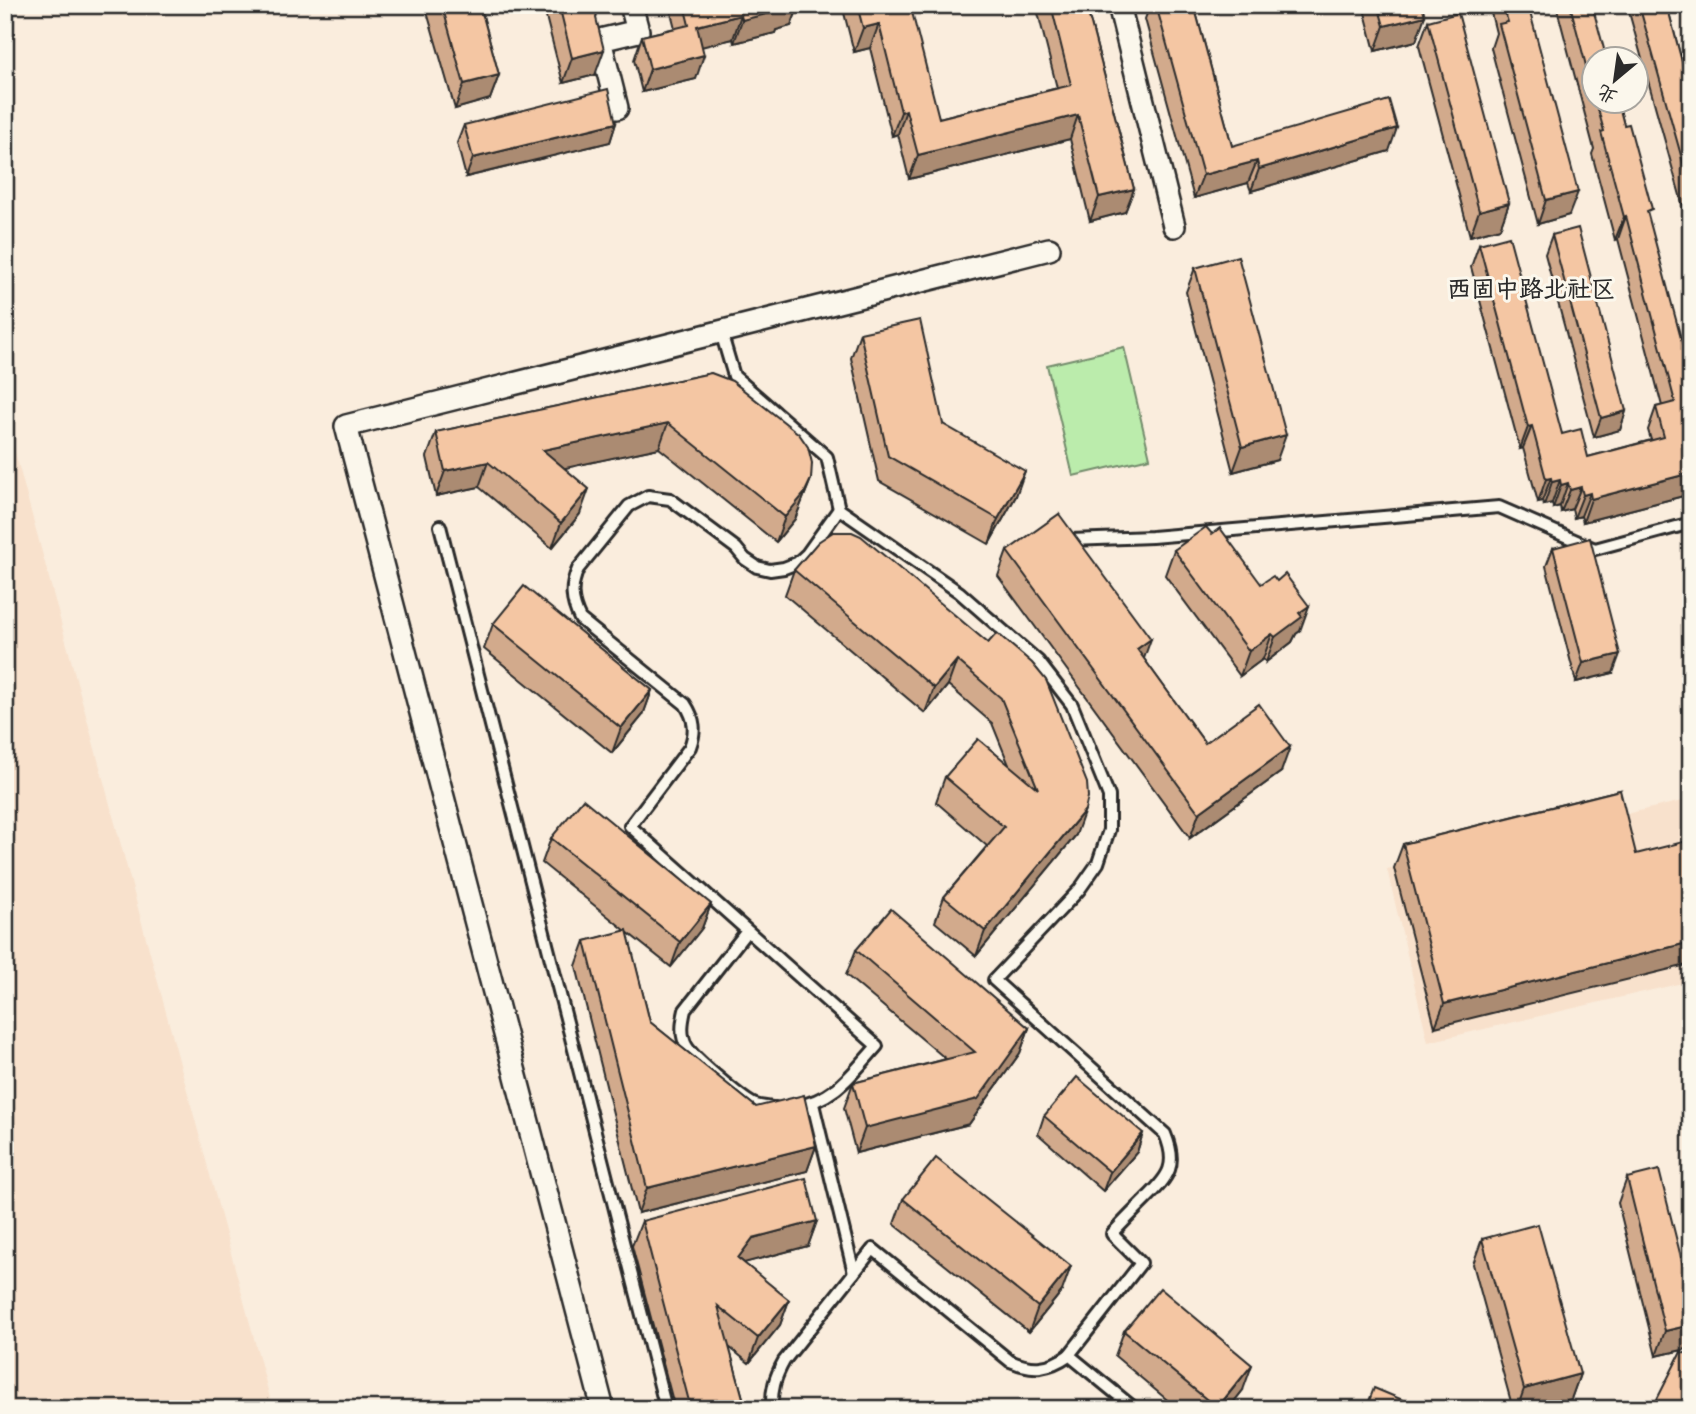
<svg xmlns="http://www.w3.org/2000/svg" width="1696" height="1414" font-family="'Comic Neue','LXGW WenKai TC',sans-serif">
  <style>
    .built { fill: #f8e1cc }
    .green { fill: #bbecac; stroke: #738c6c; stroke-width: 2 }
    .lines { fill: none; stroke-linecap: round; stroke-linejoin: round }
    .lane-casing { stroke: #2b2b2b; stroke-width: 16 }
    .street-casing { stroke: #2b2b2b; stroke-width: 26 }
    .lane { stroke: #fbf7ec; stroke-width: 10 }
    .street { stroke: #fbf7ec; stroke-width: 21 }
    .wall { fill: #d2aa8c; stroke: #2b2b2b; stroke-width: 2 }
    .shaded-wall { fill: #ab8b72; stroke: #2b2b2b; stroke-width: 2 }
    .building { fill: #f4c6a3; stroke: #2b2b2b; stroke-width: 2 }
    .labels { text-anchor: middle; stroke-width: 6; stroke-linejoin: round; paint-order: stroke }
    .neighbourhood-label { font-size: 24px; font-weight: bold; fill: #2b2b2b; stroke: #fbf7ec }
  </style>
  <rect width="100%" height="100%" fill="#faeddd"/>
  <filter id="ink" filterUnits="userSpaceOnUse"><feTurbulence type="fractalNoise" baseFrequency=".0143" numOctaves="2"/><feDisplacementMap in="SourceGraphic" scale="14" xChannelSelector="R" yChannelSelector="G"/><feConvolveMatrix kernelMatrix="1 2 1 2 8 2 1 2 1" color-interpolation-filters="sRGB"/></filter>
  <g filter="url(#ink)">
    <g class="built">
      <polygon points="5,415 273,1409 5,1409"/>
      <polygon points="1691,799 1691,981 1428,1042 1387,869"/>
    </g>
    <polygon class="green" points="1124,347 1150,458 1073,476 1047,365"/>
    <g class="lines">
      <g class="lane-casing">
        <g id="lane">
          <path d="M721,332l13,44 93,81 12,52 120,83 79,69 34,44 37,91v34l-11,33 -19,27 -85,90 171,154c13,31 4,42 -18,64 -12,12 -24,24 -35,36l29,29 -72,92c-20,14 -36,16 -59,6l-137,-112 -89,112c-9,16 -13,29 -12,48"/>
          <polyline points="440,526 666,1409"/>
          <polyline points="1071,540 1152,537 1499,507 1595,549 1691,523"/>
          <path d="M747,931l-62,79c-3,13 -5,25 2,37 7,11 54,51 66,57 6,3 15,3 22,4"/>
          <polyline points="813,1104 854,1273"/>
          <path d="M794,1107c41,-7 57,-32 83,-61l-247,-220 60,-79c6,-16 5,-28 -5,-43l-105,-85c-9,-18 -10,-32 -2,-50l51,-63 19,-10 22,3 66,49 9,11 12,8 13,3 14,-2 13,-5 10,-9 32,-45"/>
          <polyline points="1069,1355 1135,1409"/>
        </g>
      </g>
      <g class="street-casing">
        <g id="street">
          <polyline points="1119,5 1174,226"/>
          <polyline points="617,108 600,40 638,31 631,5"/>
          <polyline points="603,1409 346,426 1049,249"/>
        </g>
      </g>
      <use href="#lane" class="lane"/>
      <use href="#street" class="street"/>
    </g>
    <g class="wall">
      <polygon points="425,5 480,5 499,75 490,99 455,109"/>
      <polygon points="543,5 598,5 596,18 595,75 563,83"/>
      <polygon points="669,5 799,5 791,26 776,30 775,33 734,43 733,39 702,46 696,79 642,92 634,60 642,36 675,28"/>
      <polygon points="842,5 891,5 893,12 939,118 1057,88 1036,5 1086,5 1134,189 1125,212 1090,221 1070,139 909,179 898,134 892,136 870,48 854,52"/>
      <polygon points="1150,5 1194,5 1232,146 1389,151 1251,191 1248,183 1194,198 1145,19"/>
      <polygon points="1363,5 1422,5 1416,41 1375,51"/>
      <polygon points="1489,5 1528,5 1569,215 1538,224 1491,48 1496,33"/>
      <polygon points="1556,5 1592,5 1594,60 1594,102 1618,102 1648,218 1691,494 1583,522 1581,516 1574,518 1572,509 1561,512 1560,506 1553,508 1552,503 1544,505 1542,501 1538,502 1523,448 1520,449 1471,267 1479,244 1562,434 1588,457 1651,440 1648,430 1656,407 1662,406 1618,239 1615,240 1592,154 1594,149"/>
      <polygon points="1627,5 1667,5 1691,96 1691,235"/>
      <polygon points="1428,21 1509,203 1500,228 1470,236 1419,46"/>
      <polygon points="616,123 610,142 466,177 457,143 464,125"/>
      <polygon points="1552,235 1626,411 1620,430 1594,437 1545,254"/>
      <polygon points="1195,268 1277,460 1233,472 1186,292"/>
      <polygon points="860,333 943,424 1016,496 989,544 879,481 851,358"/>
      <polygon points="711,373 811,479 795,519 776,542 659,448 564,468 580,514 552,548 479,487 436,496 427,457 436,432"/>
      <polygon points="1212,534 1261,584 1300,631 1296,634 1292,642 1266,662 1263,659 1240,676 1165,575 1174,550"/>
      <polygon points="1553,548 1613,673 1576,682 1546,566"/>
      <polygon points="1007,551 1144,659 1205,743 1281,772 1190,838 998,576"/>
      <polygon points="794,570 988,643 1076,835 976,956 935,922 944,897 987,846 936,802 945,777 1009,765 992,723 948,685 925,713 785,595"/>
      <polygon points="493,624 652,690 643,715 612,753 484,649"/>
      <polygon points="1620,790 1435,1027 1394,868 1403,844"/>
      <polygon points="551,838 711,904 702,928 671,967 627,932 650,1022 756,1107 816,1146 807,1171 638,1213 576,966 585,941 626,931 542,863"/>
      <polygon points="856,950 1029,1028 1020,1053 969,1124 856,1153 844,1108 853,1083 946,1059 846,975"/>
      <polygon points="1044,1116 1143,1133 1137,1152 1103,1191 1038,1134"/>
      <polygon points="1627,1178 1689,1289 1691,1289 1691,1348 1656,1356 1618,1203"/>
      <polygon points="903,1199 1062,1291 1029,1332 894,1224"/>
      <polygon points="642,1221 817,1221 808,1246 743,1263 789,1300 780,1325 749,1363 729,1347 746,1409 675,1409 632,1246"/>
      <polygon points="1482,1239 1580,1374 1571,1399 1535,1409 1513,1409 1473,1264"/>
      <polygon points="1124,1331 1243,1390 1228,1409 1178,1409 1115,1356"/>
    </g>
    <g class="shaded-wall">
      <polygon points="789,5 799,5 791,26 776,30 775,33 734,43 742,20"/>
      <polygon points="741,15 733,39 689,50 697,26"/>
      <polygon points="1425,16 1416,41 1375,51 1384,26"/>
      <polygon points="879,24 870,48 854,52 863,28"/>
      <polygon points="604,50 595,75 563,83 572,58"/>
      <polygon points="704,55 696,79 642,92 650,69"/>
      <polygon points="499,75 490,99 455,109 464,84"/>
      <polygon points="906,110 898,134 892,136 901,112"/>
      <polygon points="1078,115 1070,139 909,179 918,155"/>
      <polygon points="616,123 610,142 466,177 473,158"/>
      <polygon points="1397,128 1389,151 1251,191 1259,169"/>
      <polygon points="1257,161 1248,183 1194,198 1203,175"/>
      <polygon points="1134,189 1125,212 1090,221 1099,197"/>
      <polygon points="1578,192 1569,215 1538,224 1546,200"/>
      <polygon points="1509,203 1500,228 1470,236 1479,211"/>
      <polygon points="1626,216 1618,239 1615,240 1624,217"/>
      <polygon points="1626,411 1620,430 1594,437 1601,418"/>
      <polygon points="668,423 659,448 533,475 543,450"/>
      <polygon points="1532,426 1523,448 1520,449 1528,427"/>
      <polygon points="1286,435 1277,460 1233,472 1242,447"/>
      <polygon points="488,462 479,487 436,496 445,471"/>
      <polygon points="1025,471 1016,496 989,544 998,519"/>
      <polygon points="1691,473 1691,494 1583,522 1591,499"/>
      <polygon points="1551,478 1542,501 1538,502 1546,479"/>
      <polygon points="811,479 795,519 776,542 785,517"/>
      <polygon points="1560,480 1552,503 1544,505 1552,482"/>
      <polygon points="1568,483 1560,506 1553,508 1561,485"/>
      <polygon points="1581,487 1572,509 1561,512 1570,490"/>
      <polygon points="589,489 580,514 552,548 561,523"/>
      <polygon points="1590,493 1581,516 1574,518 1583,495"/>
      <polygon points="1309,606 1300,631 1296,634 1292,642 1266,662 1275,637 1299,613"/>
      <polygon points="1272,634 1263,659 1240,676 1249,651"/>
      <polygon points="1151,639 1142,664 1137,649"/>
      <polygon points="1620,654 1613,673 1576,682 1583,663"/>
      <polygon points="957,660 948,685 925,713 934,688"/>
      <polygon points="652,690 643,715 612,753 621,728"/>
      <polygon points="1290,747 1281,772 1190,838 1199,813"/>
      <polygon points="1085,810 1076,835 976,956 985,931"/>
      <polygon points="711,904 702,928 671,967 680,942"/>
      <polygon points="1691,942 1691,964 1435,1027 1444,1004"/>
      <polygon points="1029,1028 1020,1053 969,1124 856,1153 865,1128"/>
      <polygon points="1143,1133 1137,1152 1103,1191 1110,1172"/>
      <polygon points="816,1146 807,1171 638,1213 647,1188"/>
      <polygon points="817,1221 808,1246 744,1263 738,1258 753,1238"/>
      <polygon points="1071,1266 1062,1291 1029,1332 1038,1307"/>
      <polygon points="789,1300 780,1325 749,1363 758,1338"/>
      <polygon points="1691,1325 1691,1348 1656,1356 1665,1331"/>
      <polygon points="1252,1365 1243,1390 1228,1409 1217,1409"/>
      <polygon points="1580,1374 1571,1399 1535,1409 1517,1409 1524,1389"/>
    </g>
    <g class="building">
      <polygon points="442,5 480,5 499,75 464,84"/>
      <polygon points="559,5 598,5 596,18 604,50 572,58"/>
      <polygon points="684,5 789,5 783,7 783,10 742,20 741,15 697,26 704,55 650,69 642,36 689,25"/>
      <polygon points="857,5 891,5 893,12 911,8 939,118 1071,85 1051,5 1086,5 1134,189 1099,197 1078,115 918,155 906,110 901,112 879,24 863,28"/>
      <polygon points="1156,5 1194,5 1232,146 1389,100 1397,128 1259,169 1257,161 1203,175"/>
      <polygon points="1378,5 1422,5 1425,16 1384,26"/>
      <polygon points="1503,5 1528,5 1578,192 1546,200 1499,24 1508,22"/>
      <polygon points="1570,5 1592,5 1607,60 1594,60 1594,96"/>
      <polygon points="1639,5 1667,5 1691,96 1691,191"/>
      <polygon points="1458,13 1509,203 1479,211 1428,21"/>
      <polygon points="608,89 616,123 473,158 464,125"/>
      <polygon points="1596,102 1618,102 1624,125 1629,124 1652,209 1647,211 1691,376 1691,473 1591,499 1590,493 1583,495 1581,487 1570,490 1568,483 1561,485 1560,480 1552,482 1551,478 1546,479 1532,426 1528,427 1479,244 1509,236 1562,434 1581,429 1588,457 1664,437 1656,407 1675,402 1626,216 1624,217 1601,132 1604,131"/>
      <polygon points="1578,228 1626,411 1601,418 1552,235"/>
      <polygon points="1238,256 1286,435 1242,447 1195,268"/>
      <polygon points="920,320 943,424 1025,471 998,519 888,456 860,333"/>
      <polygon points="711,373 732,381 799,434 808,447 812,463 811,479 804,494 785,517 668,423 543,450 589,489 561,523 488,462 445,471 436,432"/>
      <polygon points="1059,514 1151,639 1137,649 1205,743 1259,704 1290,747 1199,813 1007,551"/>
      <polygon points="1206,527 1212,534 1220,528 1261,584 1273,576 1277,581 1285,574 1309,606 1299,613 1302,617 1275,637 1272,634 1249,651 1174,550"/>
      <polygon points="833,532 852,532 861,536 988,643 997,633 1032,663 1046,680 1087,783 1088,797 1085,810 985,931 944,897 1004,827 945,777 978,739 1038,789 1001,698 957,660 934,688 794,570 818,542"/>
      <polygon points="1590,538 1620,654 1583,663 1553,548"/>
      <polygon points="524,586 652,690 621,728 493,624"/>
      <polygon points="1620,790 1636,854 1691,840 1691,942 1444,1004 1403,844"/>
      <polygon points="583,799 711,904 680,942 551,838"/>
      <polygon points="891,909 1029,1028 978,1099 865,1128 853,1083 975,1052 856,950"/>
      <polygon points="627,930 650,1022 756,1107 804,1095 816,1146 647,1188 585,941"/>
      <polygon points="1077,1077 1143,1133 1110,1172 1044,1116"/>
      <polygon points="936,1158 1071,1266 1038,1307 903,1199"/>
      <polygon points="1659,1170 1689,1289 1691,1289 1691,1325 1665,1331 1627,1178"/>
      <polygon points="806,1178 817,1221 753,1238 738,1258 789,1300 758,1338 718,1306 746,1409 691,1409 642,1221"/>
      <polygon points="1538,1224 1580,1374 1524,1389 1482,1239"/>
      <polygon points="1160,1288 1252,1365 1217,1408 1124,1331"/>
      <polygon points="1681,1352 1691,1355 1691,1409 1652,1409"/>
      <polygon points="1374,1388 1424,1409 1366,1409"/>
    </g>
  </g>
  <g class="labels">
    <g class="neighbourhood-label">
      <text x="1531" y="297">西固中路北社区</text>
    </g>
  </g>
  <rect width="1696" height="1414" fill="none" stroke="#fbf7ec" stroke-width="28"/>
  <rect x="14" y="14" width="1668" height="1386" fill="none" stroke="#2b2b2b" stroke-width="2.5" filter="url(#ink)"/>
  <g transform="translate(1615 80) rotate(209)"><circle r="33" fill="#fbf7ec" stroke="#a8a59f" stroke-width="2"/>
  <path d="M0-5L12 26L0 18L-12 26Z" fill="#2b2b2b"/>
  <text y="-10" font-size="19" font-weight="bold" text-anchor="middle" fill="#2b2b2b">北</text>
  </g>
</svg>
